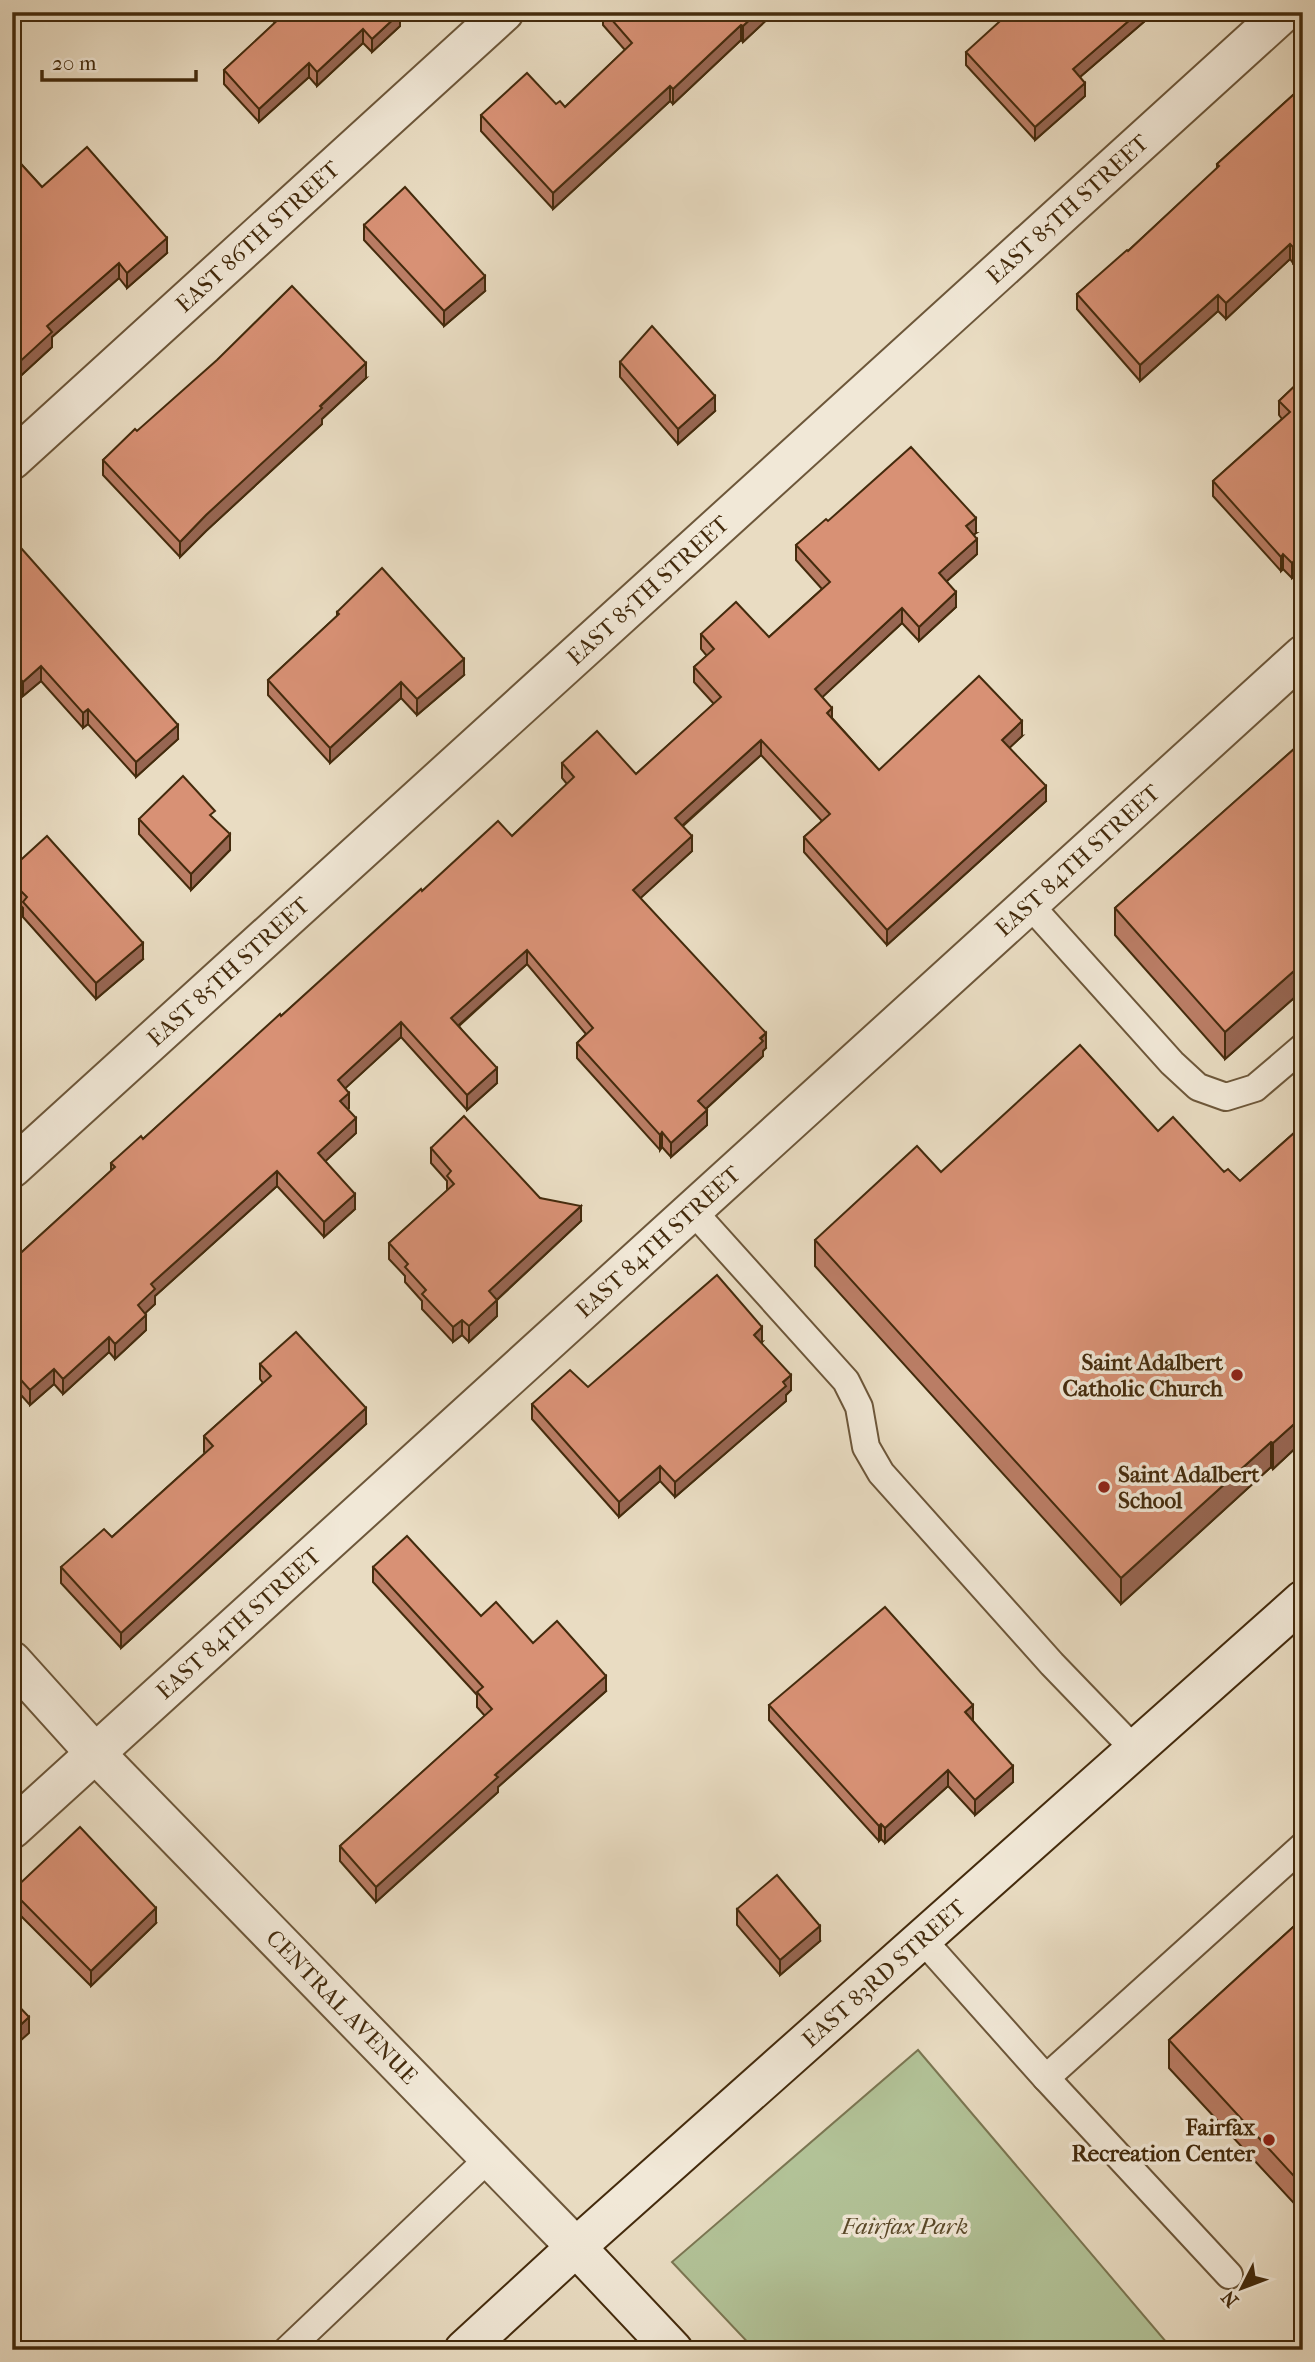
<svg xmlns="http://www.w3.org/2000/svg" width="1315" height="2362" font-family="'IM FELL French Canon',serif">
  <style>
    .green { fill: #b2c297; stroke: #7b7652; stroke-width: 2 }
    .lines { fill: none; stroke-linecap: round; stroke-linejoin: round }
    .lane-casing { stroke: #6d573a; stroke-width: 30 }
    .street-casing { stroke: #6d573a; stroke-width: 42 }
    .secondary-casing { stroke: #442b0d; stroke-width: 42 }
    .lane { stroke: #f1e8d7; stroke-width: 26 }
    .street { stroke: #f1e8d7; stroke-width: 38 }
    .secondary { stroke: #f1e8d7; stroke-width: 38 }
    .wall { fill: #ba7d65; stroke: #442b0d; stroke-width: 2 }
    .shaded-wall { fill: #976652; stroke: #442b0d; stroke-width: 2 }
    .building { fill: #d89175; stroke: #442b0d; stroke-width: 2 }
    .poi-dot { fill: #8f2418; stroke: #f1e8d7; stroke-width: 2.5 }
    .labels { text-anchor: middle; stroke-width: 7; stroke-linejoin: round; paint-order: stroke }
    .street-label { font-size: 23px; fill: #442b0d; stroke: #f1e8d7 }
    .poi-label { font-size: 23px; font-weight: bold; fill: #442b0d; stroke: #f1e8d7; text-anchor: end }
    .park-label { font-size: 23px; font-style: italic; fill: #5a4929; stroke: #f1e8d7 }
  </style>
  <rect width="100%" height="100%" fill="#e9dcc2"/>
  <filter id="stains"><feTurbulence type="fractalNoise" baseFrequency=".00286" numOctaves="4"/><feColorMatrix values="0 0 0 0 .2 0 0 0 0 .09 0 0 0 0 .02 0 0 0 .5 -.17"/></filter>
  <radialGradient id="worn" r=".72"><stop offset=".6" stop-color="#630" stop-opacity="0"/><stop offset="1" stop-color="#630" stop-opacity=".3"/></radialGradient>
  <polygon class="green" points="918,2050 1173,2350 755,2350 672,2262"/>
  <g class="lines">
    <g class="lane-casing">
      <g id="lane">
        <polyline points="1029,904 1172,1063 1198,1087 1226,1097 1255,1088 1303,1047"/>
        <polyline points="692,1210 846,1381 859,1407 866,1447 881,1473 1052,1664 1135,1750"/>
        <polyline points="922,1939 1046,2078 1303,1846"/>
        <polyline points="1046,2078 1229,2275"/>
        <polyline points="287,2350 489,2158"/>
      </g>
    </g>
    <g class="street-casing">
      <g id="street">
        <path id="s1" d="M12,460l492,-448"/>
        <path id="s2" d="M12,1168l1272,-1156"/>
        <path id="s3" d="M12,1661l83,92 481,494"/>
        <path id="s4" d="M12,1829l1291,-1174"/>
      </g>
    </g>
    <g class="secondary-casing">
      <g id="secondary">
        <polyline points="576,2247 673,2350"/>
        <path id="s5" d="M464,2350l112,-103 727,-647"/>
      </g>
    </g>
    <use href="#lane" class="lane"/>
    <use href="#street" class="street"/>
    <use href="#secondary" class="secondary"/>
  </g>
  <g class="wall">
    <polygon points="265,12 400,12 400,26 372,52 363,43 317,86 309,77 259,122 224,84 224,70 275,23"/>
    <polygon points="603,12 775,12 743,42 741,40 673,104 670,101 553,209 481,131 481,115 556,104 565,107 625,50 603,25"/>
    <polygon points="1146,12 1146,20 1080,77 1085,96 1035,140 966,65 966,52"/>
    <polygon points="1303,86 1303,254 1293,263 1290,259 1226,319 1218,311 1140,381 1077,309 1077,294 1128,251 1217,169 1217,164"/>
    <polygon points="12,154 42,187 167,253 127,288 119,278 52,337 52,347 14,382 12,379"/>
    <polygon points="364,225 485,291 444,326 364,240"/>
    <polygon points="620,362 715,411 678,444 620,377"/>
    <polygon points="366,378 322,419 322,424 206,531 180,557 103,475 103,460 137,431"/>
    <polygon points="1303,378 1303,568 1292,578 1283,569 1281,571 1213,496 1213,481 1282,419 1279,415 1279,401"/>
    <polygon points="828,521 976,533 974,534 977,554 947,581 956,607 919,641 902,623 822,697 832,718 879,770 1022,736 1009,748 1046,801 887,945 804,852 804,837 822,821 761,755 683,826 692,851 640,898 766,1048 763,1051 763,1056 706,1109 707,1125 671,1157 662,1147 660,1150 577,1058 577,1043 586,1034 527,964 459,1026 497,1083 467,1110 401,1037 345,1088 349,1108 348,1109 356,1133 325,1161 355,1209 324,1237 277,1186 155,1296 155,1304 145,1313 146,1330 115,1359 109,1352 63,1394 54,1384 30,1405 12,1385 12,1261 111,1171 111,1163 143,1139 422,891 512,836 567,784 562,778 562,763 636,774 714,704 694,682 694,667 707,656 701,649 701,634 769,637 822,589 796,560 796,545"/>
    <polygon points="12,558 178,739 136,777 88,724 83,728 41,681 23,696 12,685"/>
    <polygon points="337,612 464,675 417,715 401,698 330,763 268,695 268,680 337,616"/>
    <polygon points="1303,741 1303,990 1225,1059 1115,935 1115,908"/>
    <polygon points="139,819 215,820 230,850 191,890 139,834"/>
    <polygon points="12,868 143,959 96,999 23,917 23,908 12,897"/>
    <polygon points="1303,1125 1303,1441 1273,1469 1271,1467 1121,1604 815,1266 815,1240 941,1172 1158,1131 1240,1181"/>
    <polygon points="431,1148 540,1198 581,1221 497,1300 497,1316 469,1342 462,1335 453,1342 422,1309 422,1301 405,1282 405,1276 389,1259 389,1243 447,1191 447,1181 431,1163"/>
    <polygon points="762,1342 761,1343 791,1390 786,1395 786,1401 675,1497 660,1481 619,1517 532,1419 532,1404 588,1387"/>
    <polygon points="260,1364 366,1424 121,1648 61,1583 61,1567 112,1537 205,1453 204,1452 204,1436 263,1383 260,1379"/>
    <polygon points="373,1567 481,1616 533,1643 606,1691 498,1787 498,1792 376,1902 340,1861 340,1846 485,1716 477,1707 477,1695 373,1582"/>
    <polygon points="769,1705 973,1721 1013,1782 975,1815 948,1786 885,1843 881,1839 879,1841 769,1720"/>
    <polygon points="12,1891 156,1923 91,1986 12,1907"/>
    <polygon points="737,1909 820,1941 780,1975 737,1925"/>
    <polygon points="1303,1918 1303,2213 1169,2068 1169,2040"/>
  </g>
  <g class="shaded-wall">
    <polygon points="758,12 775,12 743,42 743,26"/>
    <polygon points="1139,12 1146,12 1146,20 1073,83 1073,69"/>
    <polygon points="400,13 400,26 372,52 372,39"/>
    <polygon points="741,25 741,40 673,104 673,89"/>
    <polygon points="363,29 363,43 317,86 317,72"/>
    <polygon points="309,63 309,77 259,122 259,109"/>
    <polygon points="1085,83 1085,96 1035,140 1035,127"/>
    <polygon points="670,86 670,101 553,209 553,193"/>
    <polygon points="167,238 167,253 127,288 127,273"/>
    <polygon points="1303,238 1303,254 1293,263 1293,247"/>
    <polygon points="1290,244 1290,259 1226,319 1226,303"/>
    <polygon points="119,263 119,278 52,337 52,347 14,382 14,367 47,326"/>
    <polygon points="485,276 485,291 444,326 444,311"/>
    <polygon points="1218,295 1218,311 1140,381 1140,365"/>
    <polygon points="366,363 366,378 322,419 322,424 206,531 180,557 180,542 206,515"/>
    <polygon points="715,396 715,411 678,444 678,429"/>
    <polygon points="976,518 976,533 966,541 966,526"/>
    <polygon points="977,539 977,554 939,588 939,573"/>
    <polygon points="1303,553 1303,568 1292,578 1292,563"/>
    <polygon points="1283,554 1283,569 1281,571 1281,557"/>
    <polygon points="956,592 956,607 919,641 919,627"/>
    <polygon points="902,608 902,623 815,704 815,689"/>
    <polygon points="464,659 464,675 417,715 417,699"/>
    <polygon points="41,666 41,681 23,696 23,682"/>
    <polygon points="401,682 401,698 330,763 330,748"/>
    <polygon points="832,708 832,723 827,713"/>
    <polygon points="88,709 88,724 83,728 83,713"/>
    <polygon points="1022,721 1022,736 1002,755 1002,740"/>
    <polygon points="178,725 178,739 136,777 136,762"/>
    <polygon points="761,740 761,755 675,832 675,818"/>
    <polygon points="1046,786 1046,801 887,945 887,930"/>
    <polygon points="230,834 230,850 191,890 191,874"/>
    <polygon points="692,836 692,851 633,905 633,890"/>
    <polygon points="143,943 143,959 96,999 96,983"/>
    <polygon points="527,950 527,964 451,1032 451,1018"/>
    <polygon points="1303,963 1303,990 1225,1059 1225,1032"/>
    <polygon points="401,1022 401,1037 338,1095 338,1080"/>
    <polygon points="766,1033 766,1048 763,1051 763,1056 698,1116 698,1101"/>
    <polygon points="497,1068 497,1083 467,1110 467,1095"/>
    <polygon points="349,1093 349,1108 340,1116 340,1101"/>
    <polygon points="707,1110 707,1125 671,1157 671,1143"/>
    <polygon points="356,1118 356,1133 318,1168 318,1153"/>
    <polygon points="662,1132 662,1147 660,1150 660,1135"/>
    <polygon points="277,1171 277,1186 155,1296 155,1304 138,1320 138,1305 151,1284"/>
    <polygon points="355,1194 355,1209 324,1237 324,1222"/>
    <polygon points="581,1206 581,1221 489,1307 489,1291"/>
    <polygon points="497,1300 497,1316 469,1342 469,1326"/>
    <polygon points="146,1315 146,1330 115,1359 115,1344"/>
    <polygon points="462,1320 462,1335 453,1342 453,1327"/>
    <polygon points="762,1327 762,1342 754,1349 754,1335"/>
    <polygon points="109,1337 109,1352 63,1394 63,1379"/>
    <polygon points="54,1369 54,1384 30,1405 30,1390"/>
    <polygon points="791,1375 791,1390 786,1395 786,1401 675,1497 675,1482"/>
    <polygon points="366,1408 366,1424 121,1648 121,1633"/>
    <polygon points="1303,1416 1303,1441 1273,1469 1273,1443"/>
    <polygon points="1271,1442 1271,1467 1121,1604 1121,1578"/>
    <polygon points="660,1466 660,1481 619,1517 619,1502"/>
    <polygon points="606,1676 606,1691 498,1787 498,1792 376,1902 376,1887 495,1775"/>
    <polygon points="973,1705 973,1721 965,1712"/>
    <polygon points="1013,1766 1013,1782 975,1815 975,1800"/>
    <polygon points="948,1770 948,1786 885,1843 885,1828"/>
    <polygon points="881,1824 881,1839 879,1841 879,1826"/>
    <polygon points="156,1908 156,1923 91,1986 91,1971"/>
    <polygon points="820,1926 820,1941 780,1975 780,1960"/>
    <polygon points="29,2017 29,2033 12,2048 12,2033"/>
  </g>
  <g class="building">
    <polygon points="277,12 400,12 400,13 372,39 363,29 317,72 309,63 259,109 224,70 281,17"/>
    <polygon points="605,12 758,12 743,26 741,25 673,89 670,86 553,193 481,115 527,73 556,104 560,101 565,107 632,43"/>
    <polygon points="1010,12 1139,12 1073,69 1085,83 1035,127 966,52"/>
    <polygon points="1303,86 1303,238 1293,247 1290,244 1226,303 1218,295 1140,365 1077,294 1127,250 1128,251 1219,166 1217,164"/>
    <polygon points="87,147 167,238 127,273 119,263 47,326 52,332 14,367 12,364 12,154 42,187"/>
    <polygon points="405,187 485,276 444,311 364,225"/>
    <polygon points="292,286 366,363 320,406 322,408 206,515 180,542 103,460 135,429 137,431 217,360"/>
    <polygon points="652,326 715,396 678,429 620,362"/>
    <polygon points="1303,378 1303,553 1292,563 1283,554 1281,557 1213,481 1290,412 1279,401"/>
    <polygon points="911,447 976,518 966,526 977,539 939,573 956,592 919,627 902,608 815,689 832,708 827,713 879,770 979,676 1022,721 1002,740 1046,786 887,930 804,837 830,814 761,740 675,818 692,836 633,890 766,1033 760,1038 763,1041 698,1101 707,1110 671,1143 662,1132 660,1135 577,1043 593,1028 527,950 451,1018 497,1068 467,1095 401,1022 338,1080 349,1093 340,1101 356,1118 318,1153 355,1194 324,1222 277,1171 151,1284 155,1289 138,1305 146,1315 115,1344 109,1337 63,1379 54,1369 30,1390 12,1370 12,1261 115,1167 111,1163 141,1136 143,1139 280,1014 281,1016 421,889 422,891 498,821 512,836 574,777 562,763 597,731 636,774 721,697 694,667 714,649 701,634 736,602 769,637 830,582 796,545 826,519 828,521"/>
    <polygon points="21,548 178,725 136,762 88,709 83,713 41,666 23,682 12,670 12,558"/>
    <polygon points="382,568 464,659 417,699 401,682 330,748 268,680 339,614 337,612"/>
    <polygon points="1303,741 1303,963 1225,1032 1115,908"/>
    <polygon points="183,776 215,811 210,815 230,834 191,874 139,819"/>
    <polygon points="47,836 143,943 96,983 23,902 27,897 12,882 12,868"/>
    <polygon points="1080,1045 1158,1131 1173,1117 1224,1172 1228,1169 1240,1181 1303,1125 1303,1416 1273,1443 1271,1442 1121,1578 815,1240 917,1146 941,1172"/>
    <polygon points="464,1116 540,1198 581,1206 489,1291 497,1300 469,1326 462,1320 453,1327 422,1294 426,1290 405,1267 408,1264 389,1243 454,1184 447,1176 451,1171 431,1148"/>
    <polygon points="717,1275 762,1327 754,1335 791,1375 783,1382 786,1386 675,1482 660,1466 619,1502 532,1404 570,1370 588,1387"/>
    <polygon points="296,1332 366,1408 121,1633 61,1567 104,1529 112,1537 213,1446 204,1436 271,1376 260,1364"/>
    <polygon points="407,1536 481,1616 496,1602 533,1643 557,1621 606,1676 495,1775 498,1777 376,1887 340,1846 492,1709 477,1692 483,1687 373,1567"/>
    <polygon points="885,1607 973,1705 965,1712 1013,1766 975,1800 948,1770 885,1828 881,1824 879,1826 769,1705"/>
    <polygon points="80,1827 156,1908 91,1971 12,1891"/>
    <polygon points="777,1875 820,1926 780,1960 737,1909"/>
    <polygon points="1303,1918 1303,2186 1169,2040"/>
    <polygon points="12,1999 29,2017 12,2033"/>
  </g>
  <g class="poi-dot">
    <circle cx="1237" cy="1375" r="7"/>
    <circle cx="1104" cy="1487" r="7"/>
    <circle cx="1269" cy="2140" r="7"/>
  </g>
  <g class="labels">
    <g class="street-label">
      <text dy="8" stroke="none"><textPath href="#s2" startOffset="1426">EAST 85TH STREET</textPath></text>
      <text dy="8" stroke="none"><textPath href="#s1" startOffset="332">EAST 86TH STREET</textPath></text>
      <text dy="8" stroke="none"><textPath href="#s2" startOffset="859">EAST 85TH STREET</textPath></text>
      <text dy="8" stroke="none"><textPath href="#s4" startOffset="1440">EAST 84TH STREET</textPath></text>
      <text dy="8" stroke="none"><textPath href="#s2" startOffset="292">EAST 85TH STREET</textPath></text>
      <text dy="8" stroke="none"><textPath href="#s4" startOffset="873">EAST 84TH STREET</textPath></text>
      <text dy="8" stroke="none"><textPath href="#s4" startOffset="306">EAST 84TH STREET</textPath></text>
      <text dy="8" stroke="none"><textPath href="#s5" startOffset="564">EAST 83RD STREET</textPath></text>
      <text dy="8" stroke="none"><textPath href="#s3" startOffset="478">CENTRAL AVENUE</textPath></text>
    </g>
    <g class="poi-label">
      <text x="1223" y="1370">Saint Adalbert<tspan x="1223" dy="26">Catholic Church</tspan></text>
      <text x="1118" y="1482" text-anchor="start">Saint Adalbert<tspan x="1118" dy="26">School</tspan></text>
      <text x="1255" y="2135">Fairfax<tspan x="1255" dy="26">Recreation Center</tspan></text>
    </g>
    <g class="park-label">
      <text x="905" y="2234">Fairfax Park</text>
    </g>
  </g>
  <rect width="1315" height="2362" fill="none" stroke="#e9dcc2" stroke-width="42"/>
  <rect x="14" y="14" width="1287" height="2334" fill="none" stroke="#442b0d" stroke-width="3.5"/>
  <rect x="21" y="21" width="1273" height="2320" fill="none" stroke="#442b0d" stroke-width="2"/>
  <g transform="translate(1242 2288) rotate(228)" stroke="#f1e8d7" stroke-width="5" paint-order="stroke">
  <path d="M0-5L12 26L0 18L-12 26Z" fill="#442b0d"/>
  <text y="-10" font-size="19" font-weight="bold" text-anchor="middle" fill="#442b0d">N</text>
  </g>
  <path d="M42 70v10h154v-10" fill="none" stroke="#442b0d" stroke-width="3.5"/>
  <text x="52" y="70" font-size="21" fill="#442b0d" stroke="#f1e8d7" stroke-width="5" paint-order="stroke">20 m</text>
  <rect width="100%" height="100%" filter="url(#stains)"/>
  <rect width="100%" height="100%" fill="url(#worn)"/>
</svg>
